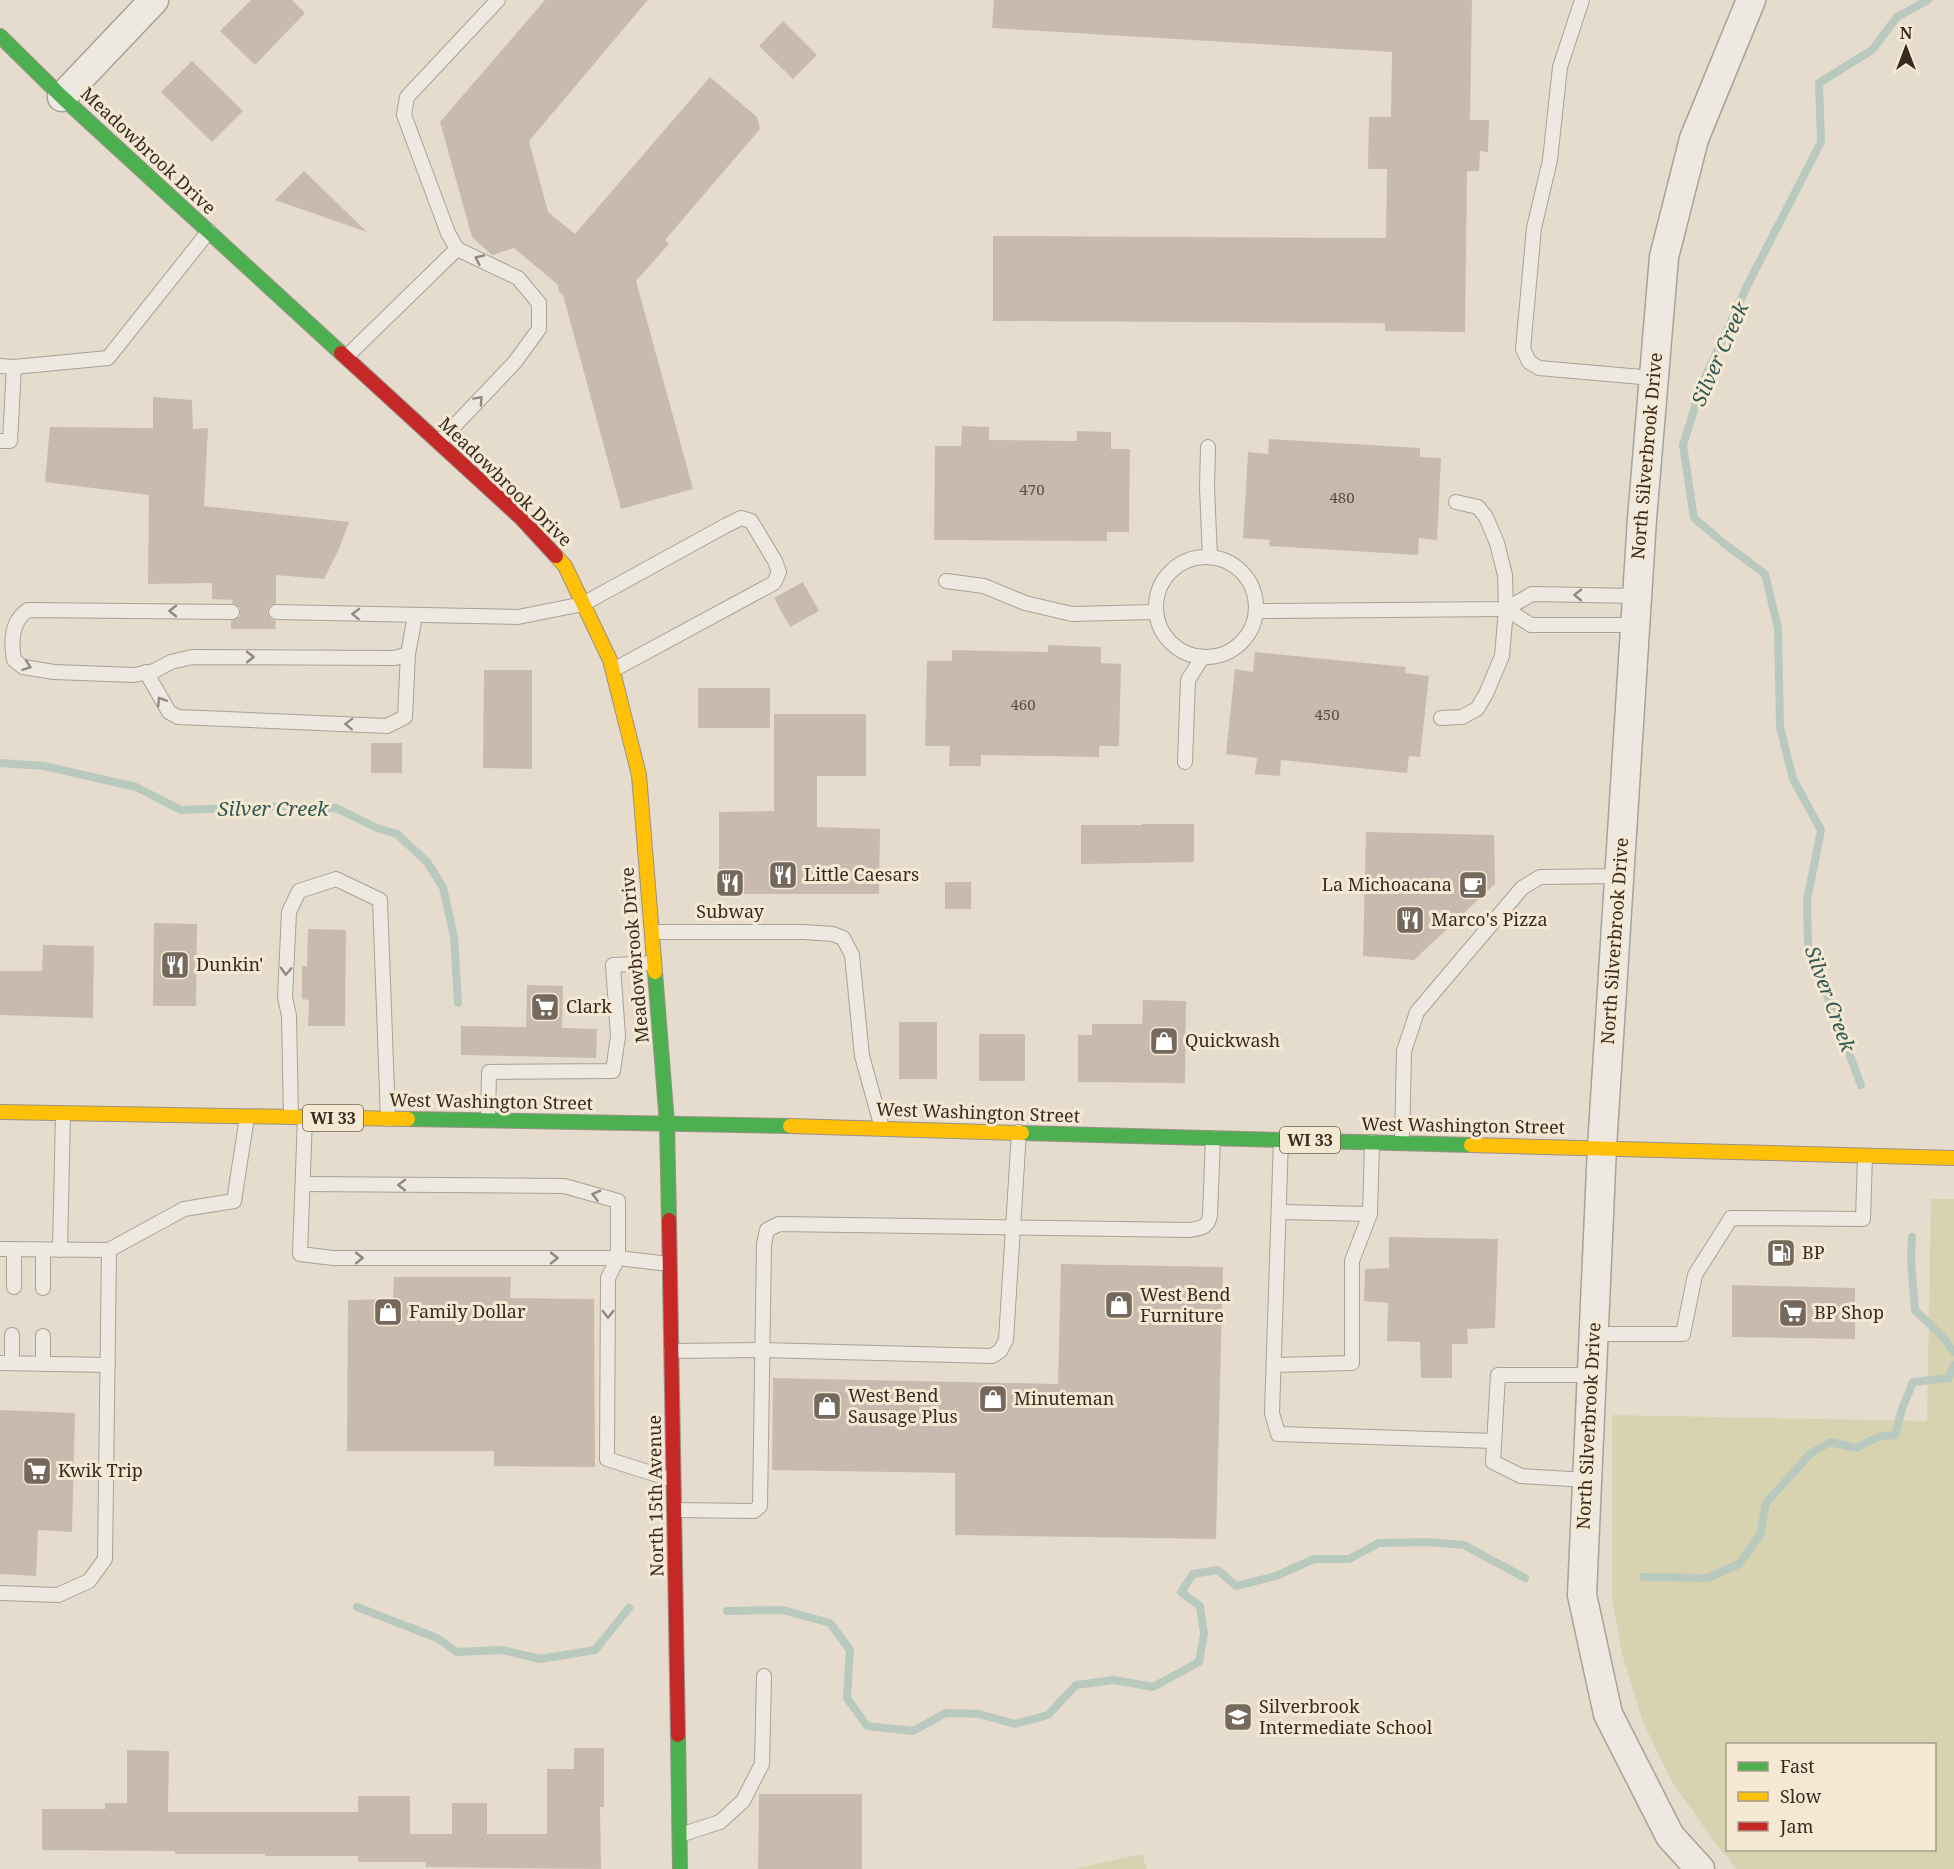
<svg xmlns="http://www.w3.org/2000/svg" width="1954" height="1869" font-family="'Noto Serif',serif">
  <style>
    .green { fill: #d7d3b0; fill-rule: evenodd }
    .lines { fill: none; stroke-linecap: round; stroke-linejoin: round }
    .stream { stroke: #b9c9be; stroke-width: 8 }
    .building { fill: #c9baaf }
    .lane-casing { stroke: #aaa197; stroke-width: 16 }
    .street-casing { stroke: #aaa197; stroke-width: 31 }
    .fast-casing { stroke: #9a9187; stroke-width: 16 }
    .slow-casing { stroke: #9a9187; stroke-width: 16 }
    .jam-casing { stroke: #9a9187; stroke-width: 16 }
    .lane { stroke: #ede8e0; stroke-width: 14 }
    .street { stroke: #ede8e0; stroke-width: 28 }
    .fast { stroke: #4caf50; stroke-width: 14 }
    .slow { stroke: #ffc107; stroke-width: 14 }
    .jam { stroke: #c62828; stroke-width: 14 }
    .oneway { stroke: #938880 }
    .labels { text-anchor: middle; stroke-width: 6; stroke-linejoin: round; paint-order: stroke }
    .number-label { font-size: 15px; fill: #5d4d43 }
    .shield { fill: #f5e9d4; stroke: #716355; stroke-width: 1.5 }
    .shield-label { font-size: 16px; font-weight: bold; fill: #39291f }
    .street-label { font-size: 18px; fill: #39291f; stroke: #f5e9d4 }
    .poi-label { font-size: 18px; fill: #39291f; stroke: #f5e9d4; text-anchor: start }
    .water-label { font-size: 20px; font-style: italic; fill: #2e5952; stroke: #f5e9d4 }
  </style>
  <rect width="100%" height="100%" fill="#e5dcce"/>
  <g class="green">
    <path d="M1931,1199h23v670h-217l-22,-26 -44,-63 -28,-58 -21,-68 -10,-56v-183l315,6zM1934,1744v106h-206v-106z"/>
    <polygon points="1142,1854 1147,1869 1074,1869"/>
  </g>
  <g class="lines">
    <g class="stream">
      <polyline points="0,763 44,766 136,787 181,810 290,806 336,808 377,828 397,834 427,862 443,887 454,937 458,1003"/>
      <polyline points="1861,1085 1808,945 1807,900 1821,830 1793,779 1780,727 1778,628 1765,574 1726,545 1694,518 1683,445 1703,382 1748,284 1821,142 1819,83 1872,50 1897,17 1928,0"/>
      <polyline points="1912,1237 1911,1261 1915,1310 1940,1334 1954,1352"/>
      <polyline points="1643,1577 1708,1578 1739,1564 1760,1535 1766,1503 1810,1454 1830,1442 1856,1448 1878,1437 1895,1435 1902,1409 1913,1382 1949,1378 1954,1365"/>
      <polyline points="357,1607 437,1638 457,1652 502,1650 540,1659 595,1650 629,1608"/>
      <polyline points="727,1611 783,1610 830,1623 850,1650 847,1698 867,1726 913,1731 946,1713 979,1714 1015,1724 1048,1715 1076,1685 1114,1680 1153,1687 1199,1662 1204,1634 1200,1606 1181,1592 1193,1574 1218,1570 1236,1586 1276,1576 1314,1559 1349,1559 1379,1543 1426,1542 1464,1545 1525,1578"/>
    </g>
  </g>
  <g class="building">
    <polygon points="251,0 292,0 305,13 255,65 220,31"/>
    <polygon points="545,0 648,0 529,141 548,212 575,234 710,77 757,117 760,129 665,240 669,244 636,281 693,489 621,509 563,295 559,292 558,285 514,248 492,255 472,237 440,122"/>
    <polygon points="994,0 1472,0 1470,120 1489,120 1488,152 1480,151 1479,171 1467,171 1465,332 1385,331 1385,323 993,321 993,236 1386,238 1387,169 1368,169 1369,117 1391,117 1392,52 992,28"/>
    <polygon points="783,21 817,55 793,79 759,46"/>
    <polygon points="192,61 243,111 212,142 161,92"/>
    <polygon points="304,171 367,232 275,200"/>
    <polygon points="153,397 192,400 193,429 208,428 204,506 349,522 339,549 324,579 276,575 276,603 269,607 267,612 271,619 276,621 275,629 231,629 231,621 240,616 240,608 232,603 233,600 212,599 212,583 148,584 149,495 45,482 50,427 153,428"/>
    <polygon points="962,426 989,427 989,440 1077,441 1077,431 1111,432 1111,449 1130,449 1129,532 1107,532 1107,541 934,540 935,446 961,446"/>
    <polygon points="1269,439 1420,448 1420,457 1441,458 1437,540 1419,538 1418,555 1269,546 1270,540 1243,538 1248,452 1268,454"/>
    <polygon points="803,582 819,611 790,627 774,598"/>
    <polygon points="1048,645 1101,647 1101,663 1121,664 1119,746 1099,746 1099,757 981,755 981,766 949,766 950,746 925,746 927,661 952,661 952,650 1048,652"/>
    <polygon points="1255,652 1406,667 1405,673 1429,676 1420,757 1409,756 1407,773 1281,760 1280,776 1255,774 1257,758 1226,754 1235,669 1253,672"/>
    <polygon points="484,670 532,670 532,769 483,768"/>
    <rect x="698" y="688" width="72" height="40"/>
    <polygon points="774,714 866,714 866,776 817,776 817,827 880,829 879,894 719,894 719,812 774,811"/>
    <rect x="371" y="743" width="31" height="30"/>
    <polygon points="1142,824 1194,824 1194,862 1081,864 1081,825 1142,825"/>
    <polygon points="1366,832 1494,835 1495,884 1414,960 1363,956"/>
    <rect x="945" y="882" width="26" height="27"/>
    <polygon points="154,923 197,924 196,1006 153,1006"/>
    <polygon points="308,929 346,930 345,1026 308,1026 309,1000 302,999 302,966 307,966"/>
    <polygon points="43,945 94,946 93,1018 0,1015 0,971 42,971"/>
    <polygon points="527,985 563,986 562,1028 597,1029 596,1058 461,1055 461,1026 526,1027"/>
    <polygon points="1143,1000 1186,1001 1185,1083 1078,1082 1078,1035 1092,1035 1092,1024 1142,1024"/>
    <rect x="899" y="1022" width="38" height="57"/>
    <rect x="979" y="1034" width="46" height="47"/>
    <polygon points="1389,1237 1498,1239 1495,1328 1467,1329 1468,1344 1452,1344 1452,1378 1421,1378 1420,1342 1387,1341 1388,1303 1364,1301 1365,1269 1389,1268"/>
    <polygon points="1061,1264 1223,1267 1216,1539 955,1535 955,1473 772,1470 773,1378 1058,1384"/>
    <polygon points="394,1277 511,1277 510,1298 594,1299 595,1467 494,1466 494,1451 347,1451 348,1300 393,1299"/>
    <polygon points="1732,1285 1855,1288 1855,1339 1732,1337"/>
    <polygon points="0,1410 75,1413 72,1532 38,1530 36,1576 0,1574"/>
    <polygon points="574,1748 604,1748 604,1807 600,1807 601,1869 426,1867 426,1862 358,1862 358,1856 265,1856 265,1854 175,1854 175,1851 42,1850 42,1809 105,1809 105,1803 127,1803 127,1750 169,1751 168,1812 358,1812 358,1796 410,1796 410,1834 452,1834 452,1803 487,1803 487,1834 547,1834 547,1769 574,1769"/>
    <polygon points="759,1794 862,1794 862,1869 758,1869"/>
  </g>
  <g class="lines">
    <g class="lane-casing">
      <g id="lane">
        <polyline points="1582,0 1560,67 1550,160 1534,228 1523,349 1529,362 1539,368 1653,378"/>
        <polyline points="346,357 457,249"/>
        <polyline points="0,366 14,367 108,358 209,231"/>
        <polyline points="0,441 10,441 14,367"/>
        <polyline points="439,442 515,362 539,329 539,303 518,278 457,249 448,233 404,115 407,97 498,0"/>
        <polyline points="1208,447 1207,488 1210,557"/>
        <circle cx="1206" cy="607" r="50"/>
        <polyline points="946,581 984,586 1025,603 1072,614 1155,612"/>
        <polyline points="1506,609 1531,625 1635,625"/>
        <polyline points="1257,611 1506,609 1532,594 1637,596"/>
        <path d="M232,612l-204,-2c-17,11 -17,33 -14,50l9,7 31,5 80,3 20,-4 17,-9 21,-5 203,1 13,-4"/>
        <polyline points="276,612 518,617 583,604 725,526 741,518 751,521 775,561 779,572 774,583 613,670"/>
        <polyline points="146,672 169,712 178,717 387,726 405,717 408,654 415,616"/>
        <polyline points="1441,718 1462,717 1477,709 1486,694 1502,656 1506,609 1505,575 1497,543 1486,517 1478,507 1456,502"/>
        <polyline points="1185,762 1188,680 1202,658"/>
        <polyline points="652,932 803,932 833,934 843,938 852,955 862,1056 882,1128"/>
        <polyline points="291,1117 289,1016 285,997 289,912 299,891 336,879 380,900 388,1119"/>
        <polyline points="305,1117 300,1254 333,1258 618,1258 669,1264"/>
        <polyline points="488,1120 489,1072 613,1071 618,1036 613,965 654,963"/>
        <polyline points="1281,1139 1272,1413 1278,1434 1494,1441"/>
        <polyline points="1402,1142 1404,1051 1417,1012 1522,888 1540,877 1619,876"/>
        <polyline points="303,1184 564,1186 618,1201 618,1258 608,1278 607,1459 673,1480"/>
        <polyline points="1279,1212 1370,1214 1372,1142"/>
        <polyline points="0,1249 109,1250 184,1209 234,1201 247,1117"/>
        <polyline points="43,1250 43,1288"/>
        <polyline points="60,1250 63,1113"/>
        <polyline points="14,1287 14,1249"/>
        <polyline points="1593,1334 1683,1334 1695,1275 1731,1218 1863,1219 1865,1156"/>
        <polyline points="43,1336 43,1364"/>
        <polyline points="671,1351 762,1350 992,1356 1000,1351 1006,1340 1019,1132"/>
        <polyline points="0,1363 108,1365"/>
        <polyline points="12,1363 12,1335"/>
        <polyline points="1274,1365 1352,1363 1352,1261 1370,1214"/>
        <polyline points="1587,1480 1521,1476 1493,1462 1498,1375 1591,1375"/>
        <path d="M674,1510l80,1 6,-5 4,-262 3,-14 12,-6 410,6c12,-2 19,-2 21,-15l3,-77"/>
        <polyline points="0,1593 58,1595 89,1581 105,1559 109,1250"/>
        <polyline points="680,1835 720,1822 743,1801 762,1764 764,1676"/>
      </g>
    </g>
    <g class="street-casing">
      <g id="street">
        <polyline points="62,97 154,0"/>
        <polyline points="1700,1869 1670,1836 1608,1714 1582,1595 1602,1147 1642,519 1664,257 1694,139 1751,0"/>
      </g>
    </g>
    <g class="fast-casing">
      <g id="fast">
        <polyline points="0,36 62,97 341,353"/>
        <polyline points="655,972 667,1123 669,1220"/>
        <polyline points="408,1119 790,1126"/>
        <polyline points="1022,1133 1471,1145"/>
        <polyline points="678,1735 680,1869"/>
      </g>
    </g>
    <g class="slow-casing">
      <g id="slow">
        <polyline points="556,556 565,566 610,660 639,775 655,972"/>
        <polyline points="0,1112 408,1119"/>
        <polyline points="790,1126 1022,1133"/>
        <polyline points="1471,1145 1954,1158"/>
      </g>
    </g>
    <g class="jam-casing">
      <g id="jam">
        <polyline points="341,353 521,518 556,556"/>
        <polyline points="669,1220 678,1735"/>
      </g>
    </g>
    <use href="#lane" class="lane"/>
    <use href="#street" class="street"/>
    <use href="#fast" class="fast"/>
    <use href="#slow" class="slow"/>
    <use href="#jam" class="jam"/>
  </g>
  <defs><path id="oneway-chevron" d="M-2-3.5L2.5 0L-2 3.5" fill="none" stroke-width="1.6" stroke-linecap="round" stroke-linejoin="round" transform="scale(1.5)"/></defs>
  <g class="oneway">
    <use href="#oneway-chevron" transform="translate(479 259) rotate(-155)"/>
    <use href="#oneway-chevron" transform="translate(479 400) rotate(-47)"/>
    <use href="#oneway-chevron" transform="translate(1578 595) rotate(-179)"/>
    <use href="#oneway-chevron" transform="translate(173 611) rotate(-179)"/>
    <use href="#oneway-chevron" transform="translate(356 614) rotate(-178)"/>
    <use href="#oneway-chevron" transform="translate(250 657)"/>
    <use href="#oneway-chevron" transform="translate(27 666) rotate(19)"/>
    <use href="#oneway-chevron" transform="translate(161 701) rotate(-122)"/>
    <use href="#oneway-chevron" transform="translate(349 724) rotate(-178)"/>
    <use href="#oneway-chevron" transform="translate(286 971) rotate(93)"/>
    <use href="#oneway-chevron" transform="translate(402 1185) rotate(-180)"/>
    <use href="#oneway-chevron" transform="translate(596 1195) rotate(-165)"/>
    <use href="#oneway-chevron" transform="translate(359 1258)"/>
    <use href="#oneway-chevron" transform="translate(554 1258)"/>
    <use href="#oneway-chevron" transform="translate(608 1314) rotate(90)"/>
  </g>
  <defs>
    <g id="restaurant-square" transform="scale(1.5)"><rect x="-9" y="-9" width="18" height="18" rx="4" fill="#75685c" stroke="#f5e9d4"/><path d="M-5-6h1v4h1v-4h1v4h1v-4h1v5L-1.5 .5V6h-2V.5L-5-1ZM5-6V6H3V1.5H1.5Q1.5-4 5-6Z" fill="#fff"/></g>
    <g id="cafe-square" transform="scale(1.5)"><rect x="-9" y="-9" width="18" height="18" rx="4" fill="#75685c" stroke="#f5e9d4"/><path d="M-5.5-4.5H6V0H3Q3 3.5 0 3.5H-2.5Q-5.5 3.5-5.5 0ZM3-3.2v2h1.7v-2ZM-6 4.5H4V6H-6Z" fill="#fff"/></g>
    <g id="supermarket-square" transform="scale(1.5)"><rect x="-9" y="-9" width="18" height="18" rx="4" fill="#75685c" stroke="#f5e9d4"/><path d="M-6-5.5h2.5l.6 2H6L4.5 2H-2.5L-4.4-4H-6ZM-1.5 3.2a1.3 1.3 0 1 0 .1 0ZM3 3.2a1.3 1.3 0 1 0 .1 0Z" fill="#fff"/></g>
    <g id="shop-square" transform="scale(1.5)"><rect x="-9" y="-9" width="18" height="18" rx="4" fill="#75685c" stroke="#f5e9d4"/><path d="M-5-2.5h2.3a2.7 3.5 0 0 1 5.4 0H5L5.5 6h-11ZM-1.5-2.5h3a1.5 2.3 0 0 0-3 0Z" fill="#fff"/></g>
    <g id="fuel-square" transform="scale(1.5)"><rect x="-9" y="-9" width="18" height="18" rx="4" fill="#75685c" stroke="#f5e9d4"/><path d="M-5.5-6h7V0h2V4h1.3V-2.5L3-4.5l.8-.8L6-3V5H2.5V1h-1V6h-7ZM-4.2-4.7v3.2H.2V-4.7Z" fill="#fff"/></g>
    <g id="school-square" transform="scale(1.5)"><rect x="-9" y="-9" width="18" height="18" rx="4" fill="#75685c" stroke="#f5e9d4"/><path d="M0-5L7-2L0 1L-7-2ZM-4 1L0 2.5L4 1V4Q0 6-4 4Z" fill="#fff"/></g>
  </defs>
  <g fill-rule="evenodd">
    <use href="#restaurant-square" x="783" y="875"/>
    <use href="#restaurant-square" x="730" y="883"/>
    <use href="#cafe-square" x="1473" y="885"/>
    <use href="#restaurant-square" x="1410" y="920"/>
    <use href="#restaurant-square" x="175" y="965"/>
    <use href="#supermarket-square" x="545" y="1007"/>
    <use href="#shop-square" x="1164" y="1041"/>
    <use href="#fuel-square" x="1781" y="1253"/>
    <use href="#shop-square" x="1119" y="1305"/>
    <use href="#shop-square" x="388" y="1312"/>
    <use href="#supermarket-square" x="1793" y="1313"/>
    <use href="#shop-square" x="993" y="1399"/>
    <use href="#shop-square" x="827" y="1406"/>
    <use href="#supermarket-square" x="37" y="1471"/>
    <use href="#school-square" x="1238" y="1717"/>
  </g>
  <g class="labels">
    <g class="number-label">
      <text x="1032" y="495">470</text>
      <text x="1342" y="503">480</text>
      <text x="1023" y="710">460</text>
      <text x="1327" y="720">450</text>
    </g>
    <g class="shield">
      <rect x="303" y="1105" width="60" height="26" rx="4.5"/>
      <rect x="1280" y="1127" width="60" height="26" rx="4.5"/>
    </g>
    <g class="shield-label">
      <text x="333" y="1124">WI 33</text>
      <text x="1310" y="1146">WI 33</text>
    </g>
    <g class="street-label">
      <text transform="translate(148 151) rotate(43)" y="6">Meadowbrook Drive</text>
      <text transform="translate(1647 456) rotate(-85)" y="6">North Silverbrook Drive</text>
      <text transform="translate(505 482) rotate(44)" y="6">Meadowbrook Drive</text>
      <text transform="translate(1615 941) rotate(-86)" y="6">North Silverbrook Drive</text>
      <text transform="translate(635 955) rotate(-95)" y="6">Meadowbrook Drive</text>
      <text transform="translate(491 1102) rotate(1)" y="6">West Washington Street</text>
      <text transform="translate(978 1113) rotate(2)" y="6">West Washington Street</text>
      <text transform="translate(1463 1126) rotate(1)" y="6">West Washington Street</text>
      <text transform="translate(1589 1426) rotate(-87)" y="6">North Silverbrook Drive</text>
      <text transform="translate(656 1496) rotate(-91)" y="6">North 15th Avenue</text>
    </g>
    <g class="poi-label">
      <text x="804" y="881">Little Caesars</text>
      <text x="1452" y="891" text-anchor="end">La Michoacana</text>
      <text x="730" y="918" text-anchor="middle">Subway</text>
      <text x="1431" y="926">Marco's Pizza</text>
      <text x="196" y="971">Dunkin'</text>
      <text x="566" y="1013">Clark</text>
      <text x="1185" y="1047">Quickwash</text>
      <text x="1802" y="1259">BP</text>
      <text x="1140" y="1301">West Bend<tspan x="1140" dy="21">Furniture</tspan></text>
      <text x="409" y="1318">Family Dollar</text>
      <text x="1814" y="1319">BP Shop</text>
      <text x="848" y="1402">West Bend<tspan x="848" dy="21">Sausage Plus</tspan></text>
      <text x="1014" y="1405">Minuteman</text>
      <text x="58" y="1477">Kwik Trip</text>
      <text x="1259" y="1713">Silverbrook<tspan x="1259" dy="21">Intermediate School</tspan></text>
    </g>
    <g class="water-label">
      <text transform="translate(1720 354) rotate(-66)" y="7">Silver Creek</text>
      <text x="273" y="816">Silver Creek</text>
      <text transform="translate(1830 999) rotate(70)" y="7">Silver Creek</text>
    </g>
  </g>
  <rect x="1726" y="1743" width="210" height="108" fill="#f5e9d4" stroke="#aa9c8c" stroke-width="1.5"/>
  <rect x="1738" y="1762" width="30" height="9" fill="#4caf50" stroke="#aa9c8c" stroke-width="1.5"/>
  <text x="1780" y="1773" font-size="18" fill="#39291f">Fast</text>
  <rect x="1738" y="1792" width="30" height="9" fill="#ffc107" stroke="#aa9c8c" stroke-width="1.5"/>
  <text x="1780" y="1803" font-size="18" fill="#39291f">Slow</text>
  <rect x="1738" y="1822" width="30" height="9" fill="#c62828" stroke="#aa9c8c" stroke-width="1.5"/>
  <text x="1780" y="1833" font-size="18" fill="#39291f">Jam</text>
  <g transform="translate(1906 48)" stroke="#f5e9d4" stroke-width="4.5" paint-order="stroke">
  <path d="M0-4.5L10 22L0 15L-10 22Z" fill="#39291f"/>
  <text y="-9" font-size="16" font-weight="bold" text-anchor="middle" fill="#39291f">N</text>
  </g>
</svg>
